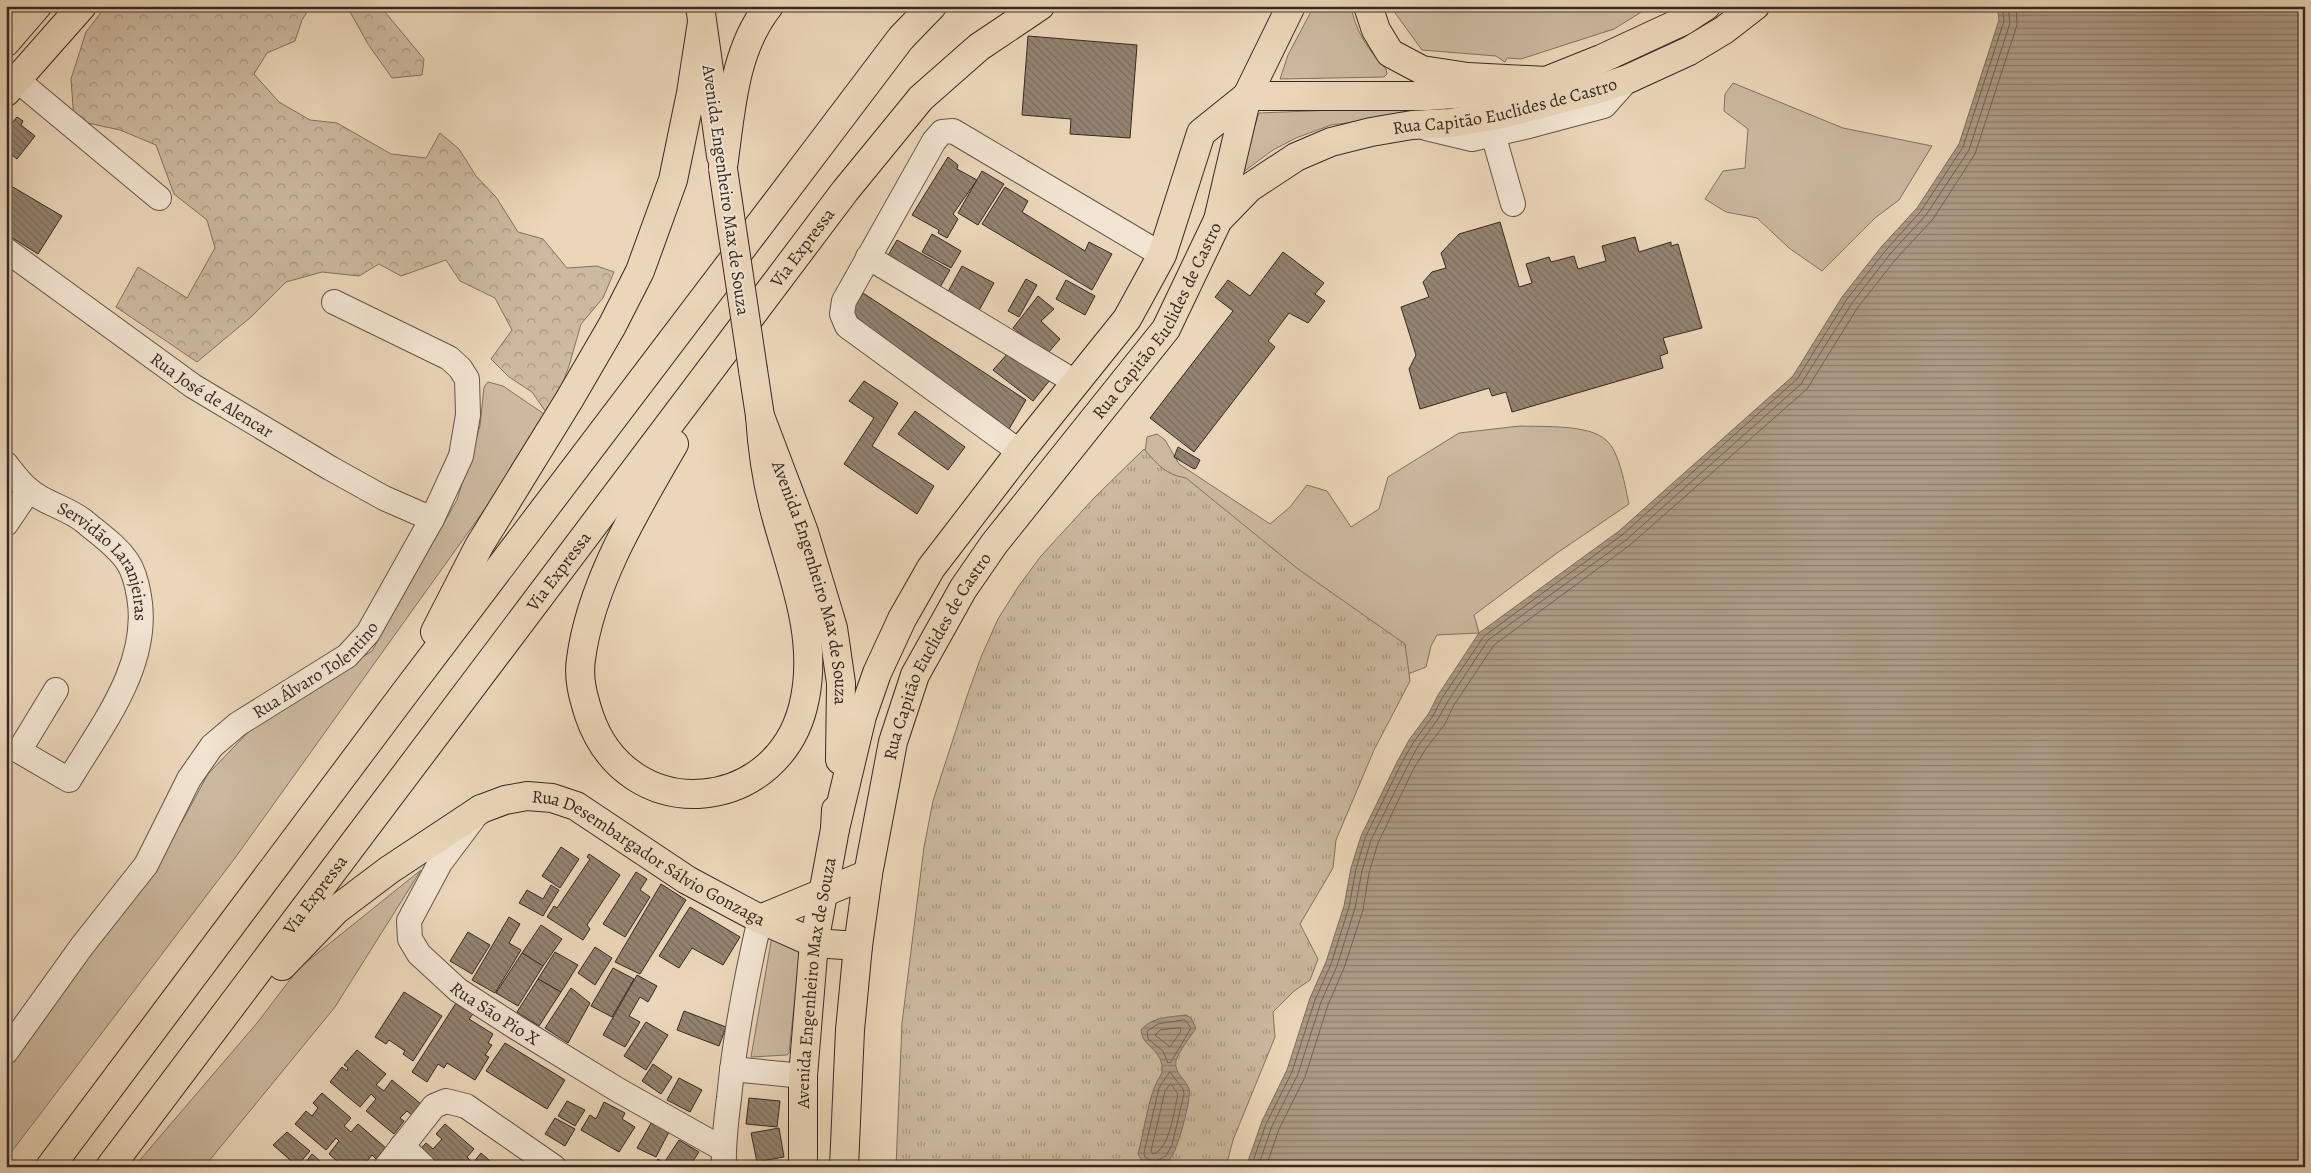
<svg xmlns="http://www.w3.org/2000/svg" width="2311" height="1173" font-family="Alegreya,serif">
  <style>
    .green { fill: #ccb9a0; stroke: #817162 }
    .forest { fill: url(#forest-crowns); stroke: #817162 }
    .park { fill: url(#park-tufts); stroke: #817162 }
    .water { fill: url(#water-rules); stroke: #7d6d5f }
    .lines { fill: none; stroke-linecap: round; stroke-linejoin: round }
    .shore { stroke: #726255; stroke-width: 1 }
    .building { fill: url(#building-back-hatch); stroke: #362924 }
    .minor-casing { stroke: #635449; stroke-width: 26 }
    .major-casing { stroke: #362924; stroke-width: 30 }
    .highway-casing { stroke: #362924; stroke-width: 30 }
    .minor { stroke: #f2e4d2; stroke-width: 24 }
    .major { stroke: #ebd6b9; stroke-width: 28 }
    .highway { stroke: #ebd6b9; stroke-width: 28 }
    .major-bridge-casing { stroke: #362924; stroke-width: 30; stroke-linecap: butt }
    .major-bridge { stroke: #ebd6b9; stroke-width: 28 }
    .labels { text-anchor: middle; stroke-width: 4; stroke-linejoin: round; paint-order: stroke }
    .street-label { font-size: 18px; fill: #362924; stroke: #f2e4d2 }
  </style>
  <defs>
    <pattern id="forest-crowns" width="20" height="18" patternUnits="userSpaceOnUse" patternTransform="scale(1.25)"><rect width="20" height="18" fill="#ccb9a0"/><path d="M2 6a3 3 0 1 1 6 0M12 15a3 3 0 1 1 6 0" fill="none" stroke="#a69682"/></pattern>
    <pattern id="park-tufts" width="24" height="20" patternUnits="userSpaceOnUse" patternTransform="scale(1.25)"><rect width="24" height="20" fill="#ccb9a0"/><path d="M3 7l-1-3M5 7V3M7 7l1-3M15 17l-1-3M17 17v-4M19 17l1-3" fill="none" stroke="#a69682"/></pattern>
    <pattern id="water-rules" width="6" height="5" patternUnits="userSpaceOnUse" patternTransform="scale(1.25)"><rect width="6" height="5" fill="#ad9b86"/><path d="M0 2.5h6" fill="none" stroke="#8e7e6d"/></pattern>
    <pattern id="building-back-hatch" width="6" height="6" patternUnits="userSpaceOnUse" patternTransform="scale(1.25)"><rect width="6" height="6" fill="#948371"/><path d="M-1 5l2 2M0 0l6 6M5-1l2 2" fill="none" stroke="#7a6b5d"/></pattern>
  </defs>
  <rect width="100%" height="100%" fill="#ebd6b9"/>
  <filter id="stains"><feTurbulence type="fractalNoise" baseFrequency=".004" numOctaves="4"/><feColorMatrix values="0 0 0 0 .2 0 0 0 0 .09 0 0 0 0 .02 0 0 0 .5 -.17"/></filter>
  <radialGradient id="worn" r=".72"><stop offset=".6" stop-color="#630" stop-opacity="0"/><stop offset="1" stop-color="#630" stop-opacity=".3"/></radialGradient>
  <g class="green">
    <path d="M1314,6h37c4,25 18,45 35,63l1,5 -3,3 -104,2 8,-24z"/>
    <polygon points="1390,6 1651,6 1614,29 1521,59 1507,58 1505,62 1496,56 1422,50"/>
    <polygon points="1733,83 1843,128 1932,146 1899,200 1875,218 1822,271 1789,248 1757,218 1726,212 1705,199 1723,171 1745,168 1748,129 1724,111 1725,94"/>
    <polygon points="1462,105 1424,113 1331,125 1296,138 1273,150 1239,175 1259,113"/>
    <polygon points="488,382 503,386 550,418 235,858 6,1159 6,1070 47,1011 107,933 184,818 208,774 255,725 372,651 457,500 480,426 484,387"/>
    <path d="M1520,426c22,1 69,-2 86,14 14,12 19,47 23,64l-72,49 -83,62 5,18 -42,2 -6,11 -5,21 -26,10 -256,-218 3,-22 10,-3 8,6 14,24 91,60 20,-17 17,-22 20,6 24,36 28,-18 9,-32 71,-44z"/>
    <polygon points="421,870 335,1007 204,1167 134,1167 257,1023 299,968"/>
    <polygon points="772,936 800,951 789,1053 787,1055 751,1057"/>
  </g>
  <g class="forest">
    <polygon points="106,6 311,6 302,20 295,41 267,53 254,74 279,102 310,120 337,123 391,154 426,158 440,133 459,149 476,176 496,197 518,232 543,239 567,268 597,266 614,272 603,298 581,324 569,366 550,418 532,392 509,377 491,359 512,330 495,298 460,281 446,260 401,276 379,264 359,276 322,272 286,282 251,317 197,362 116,307 138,267 187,298 215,248 207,220 174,194 156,145 120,130 74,120 71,79 86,32"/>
    <polygon points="339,6 380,6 424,59 422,75 392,78 368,44 349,10"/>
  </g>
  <path class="park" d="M1144,449c13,15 22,26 42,29l112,91 107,75 5,37 -36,69 -38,90 -3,28 -33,56 18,35 -8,21 -16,11 -21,21 2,25 -42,103 -7,27h-330l6,-144 22,-176 9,-46 34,-105 14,-39 17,-38 20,-32 23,-31 53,-58z"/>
  <g class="water">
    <polygon points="1997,6 2305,6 2305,1167 1246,1167 1262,1121 1287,1070 1310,998 1326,962 1344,906 1351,868 1361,836 1397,762 1409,740 1429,713 1438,695 1479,633 1619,531 1793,376 1842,297 1882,246 1917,208 1959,144 1999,20"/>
    <path d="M1186,1015l5,3 5,10c-6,10 -17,22 -20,33 -2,13 9,17 13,28 3,9 -12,63 -19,70 -3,3 -10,6 -14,7 -8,1 -15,-5 -18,-12 5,-19 10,-52 17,-68 3,-8 9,-12 7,-21 -3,-17 -20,-19 -21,-35 10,-13 30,-13 45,-15z"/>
  </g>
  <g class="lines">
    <g class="shore">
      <polygon points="1185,1020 1191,1028 1171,1062 1168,1063 1163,1051 1148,1039 1147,1031 1158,1024"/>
      <polygon points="1180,1028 1181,1031 1170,1047 1155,1035 1160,1030"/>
      <polygon points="1170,1072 1183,1089 1184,1094 1172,1145 1166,1156 1154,1162 1145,1157 1144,1153 1159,1088"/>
      <path d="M1171,1084l7,10c-4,16 -8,55 -25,60l-2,-3 14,-60z"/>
      <polyline points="1251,1167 1266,1124 1292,1072 1315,1000 1331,964 1349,907 1356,869 1365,838 1401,764 1413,743 1433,716 1442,698 1484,636 1622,535 1797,379 1847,299 1886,250 1921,211 1963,147 2004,21 2002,6"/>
      <polyline points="1258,1167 1272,1126 1298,1074 1321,1002 1337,966 1355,908 1362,871 1371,840 1407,767 1418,746 1438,719 1448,701 1488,640 1626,540 1801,384 1852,303 1890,254 1926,215 1969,150 2010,23 2008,6"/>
      <polyline points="1266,1167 1279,1129 1305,1077 1328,1005 1344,968 1363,910 1369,873 1378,843 1413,770 1425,750 1445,724 1454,705 1494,645 1630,545 1807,389 1858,307 1896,259 1933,219 1975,154 2017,25 2016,6"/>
    </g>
  </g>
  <g class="building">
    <polygon points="1028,36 1137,45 1130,138 1070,134 1071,119 1022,115"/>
    <polygon points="17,117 23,121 21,125 35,136 17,159 6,150 6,130"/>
    <polygon points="948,157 958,165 957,169 977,180 953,214 958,219 947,238 938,233 939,230 912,215"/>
    <polygon points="982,171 1004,184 978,225 958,213"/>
    <polygon points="6,183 62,216 38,254 6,234 6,226 12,216 6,212"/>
    <polygon points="1005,187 1028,201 1022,212 1085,251 1089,242 1112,254 1092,290 982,224"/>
    <polygon points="1500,222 1519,287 1532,283 1526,264 1549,257 1551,262 1574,256 1578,269 1606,261 1602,246 1635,237 1639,252 1671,242 1671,246 1678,244 1702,328 1663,338 1668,353 1660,356 1663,368 1512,412 1506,392 1492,396 1489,388 1420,409 1409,369 1416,355 1401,307 1429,297 1423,282 1432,272 1446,268 1441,253 1459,234"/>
    <polygon points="932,234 961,251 951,268 922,252"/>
    <polygon points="897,240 950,270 936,294 883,264"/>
    <polygon points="1283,252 1324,283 1315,294 1325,301 1308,323 1289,313 1268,341 1275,347 1194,452 1150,418 1233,311 1215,297 1228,280 1250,296"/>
    <polygon points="962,266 994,283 976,316 944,299"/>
    <polygon points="1026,279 1037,285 1019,317 1008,311"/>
    <polygon points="1066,280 1095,296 1085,315 1056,299"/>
    <polygon points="863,293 1026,400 1009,429 846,319"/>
    <polygon points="1038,296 1054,309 1041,321 1060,339 1047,354 1013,328"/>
    <polygon points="1009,352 1050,380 1033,401 993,370"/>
    <polygon points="864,381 898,403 872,446 934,486 917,514 844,464 874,418 849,401"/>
    <polygon points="915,411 965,447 948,470 898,434"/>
    <polygon points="1178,447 1200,460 1196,468 1194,469 1174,457"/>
    <polygon points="561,847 579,859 560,888 542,876"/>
    <polygon points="589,854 620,875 587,925 590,929 583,940 547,917 554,906 557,908 590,859 587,857"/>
    <polygon points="636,872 647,879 640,890 650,897 625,937 603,924"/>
    <polygon points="661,884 686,900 640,974 615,962"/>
    <polygon points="551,885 559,890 543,916 519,903 527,890 543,899"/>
    <polygon points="690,907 740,937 723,965 692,948 679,968 659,956"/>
    <polygon points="509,917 520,924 509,943 521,950 495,993 472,980"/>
    <polygon points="541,925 562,939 543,966 522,953"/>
    <polygon points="468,932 490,945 472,974 450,961"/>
    <polygon points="595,947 612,958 595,985 578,973"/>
    <polygon points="555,952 578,965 561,992 538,979"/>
    <polygon points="522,953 543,966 518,1006 496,993"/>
    <polygon points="613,968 634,979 612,1017 591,1006"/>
    <polygon points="637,975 657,986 648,1002 640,997 629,1016 640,1022 625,1047 603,1035"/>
    <polygon points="538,979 561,992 539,1026 517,1012"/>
    <polygon points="571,988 590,1003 568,1043 545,1028"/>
    <polygon points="404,992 442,1016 413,1061 403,1054 405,1051 389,1040 386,1044 375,1037"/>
    <polygon points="456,1003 473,1014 469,1019 493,1034 488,1043 492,1045 485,1055 489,1057 475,1080 447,1063 444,1068 438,1064 427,1082 412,1072"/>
    <polygon points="684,1011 726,1027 719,1046 677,1030"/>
    <polygon points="646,1022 668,1035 646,1070 624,1056"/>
    <polygon points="505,1043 565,1080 547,1109 486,1071"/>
    <polygon points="357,1050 386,1074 376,1085 384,1091 392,1080 421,1104 412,1115 407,1111 400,1118 404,1121 394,1134 366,1111 376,1099 371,1094 360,1107 330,1082 342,1067 347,1071 348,1068 344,1065"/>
    <polygon points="653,1064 672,1077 661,1094 642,1081"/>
    <polygon points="679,1078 702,1090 690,1112 667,1100"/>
    <polygon points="322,1093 351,1118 344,1126 351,1132 358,1124 386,1148 376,1159 372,1155 367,1161 372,1164 370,1167 344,1167 329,1154 339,1141 336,1138 326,1150 295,1124 306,1111 312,1116 318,1108 313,1103"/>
    <polygon points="749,1098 780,1101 777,1127 746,1124"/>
    <polygon points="567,1101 585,1110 575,1126 558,1116"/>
    <polygon points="604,1102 625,1113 622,1119 635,1127 619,1152 581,1130 590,1115 596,1119"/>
    <polygon points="555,1118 575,1129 565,1146 545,1134"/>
    <polygon points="654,1118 671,1128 656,1157 637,1148"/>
    <polygon points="445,1124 474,1149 467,1157 473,1163 481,1153 497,1167 430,1167 416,1154 426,1143 433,1149 442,1139 436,1134"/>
    <polygon points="779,1128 784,1157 757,1162 751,1133"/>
    <polygon points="287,1132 310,1151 297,1166 273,1145"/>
    <polygon points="679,1140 699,1152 691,1164 696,1167 653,1167 658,1159 664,1163"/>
    <polygon points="312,1154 327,1167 302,1167"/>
    <polygon points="782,1162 782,1167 753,1167 753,1163"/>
  </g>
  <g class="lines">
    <g class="minor-casing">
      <g id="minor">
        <polyline points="17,80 159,198"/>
        <polyline points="1426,128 1472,139 1529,126 1604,106 1628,79"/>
        <polyline points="1493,134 1513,204"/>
        <path id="s1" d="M6,250l187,136 137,82 54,30 48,21"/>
        <polyline points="868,257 1075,382"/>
        <polyline points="1020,452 847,326 842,314 844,301 934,141 942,132 953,131 1162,255"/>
        <path id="s2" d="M6,464c7,9 14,19 23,26 16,14 40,18 56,32 14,12 31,23 42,39 7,10 10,23 12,35 12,68 -37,129 -70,184l-50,-29 37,-61"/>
        <polyline points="6,524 29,490"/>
        <path id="s3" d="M476,815l-36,48 -31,58 1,18 9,15 39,36 59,38 101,62 105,59"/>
        <path id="s4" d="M6,1052l76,-106 64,-81 43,-86 23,-33 26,-22 109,-68 21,-23 64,-114 29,-63 7,-41 -1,-36 -7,-11 -11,-10 -115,-56"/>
        <polyline points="732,1069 803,1076"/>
        <polyline points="402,1146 424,1167"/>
        <polyline points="386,1167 434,1106 446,1101 466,1106 554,1167"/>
        <path d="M724,1167c-1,-23 2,-46 5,-69 6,-61 17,-120 31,-179"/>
      </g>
    </g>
    <g class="major-casing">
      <g id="major">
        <polyline points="700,6 721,156"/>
        <polyline points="6,42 37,6"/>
        <polyline points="6,92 82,6"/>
        <path id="s5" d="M753,370l7,46 44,116 29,96 8,55 -1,77"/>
        <path id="s6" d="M481,809l24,-9 22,-4 25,2 24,8 111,74 73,39 54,24 44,3"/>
        <polyline points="835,829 862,716 877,673 902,619 931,568 1020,452 1127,319 1162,255 1201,133 1247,96 1427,96 1509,90 1546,81 1601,59 1683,21 1706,6"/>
        <polyline points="760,919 868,874"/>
        <path id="s7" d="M803,1167v-91l11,-133 21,-114 1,-19"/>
        <path id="s8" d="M844,1167l6,-137 8,-84 10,-72 25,-132 22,-67 48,-86 31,-45 172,-215 52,-109 31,-32 47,-31 35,-15 40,-10 41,-7 38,-2 48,-8 101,-26 29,-10 61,-28 35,-21 31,-24"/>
      </g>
    </g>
    <g class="highway-casing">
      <g id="highway">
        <polyline points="1368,6 1376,30 1390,53 1422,70 1468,77 1546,81"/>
        <path d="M723,167c8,-55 10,-116 46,-161"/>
        <polyline points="1218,220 1247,96 1291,6"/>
        <path d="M674,444c-38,66 -83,139 -93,215 -3,20 2,37 8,56 39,115 194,100 216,-17 13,-66 -15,-128 -31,-190 -8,-31 -12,-61 -14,-92"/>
        <polyline points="435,632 479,546 569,400 612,326 640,271 673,180 691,93 702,22"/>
        <polyline points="282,966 336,910 389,870 481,809"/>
        <polyline points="50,1167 404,694 817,149 901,38 932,6"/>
        <path id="s9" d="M110,1167l735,-976 76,-93 58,-51 61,-41"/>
      </g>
    </g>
    <use href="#minor" class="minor"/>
    <use href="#major" class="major"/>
    <use href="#highway" class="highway"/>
    <g class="major-bridge-casing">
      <polyline id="major-bridge" points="723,169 753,370"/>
    </g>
    <use href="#major-bridge" class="major-bridge"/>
  </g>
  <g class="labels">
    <g class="street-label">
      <text dy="6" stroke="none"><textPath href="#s8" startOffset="1365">Rua Capitão Euclides de Castro</textPath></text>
      <text transform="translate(726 190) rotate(82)" y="6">Avenida Engenheiro Max de Souza</text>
      <text dy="6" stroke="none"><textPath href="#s9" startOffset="1151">Via Expressa</textPath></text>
      <text dy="6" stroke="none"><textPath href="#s8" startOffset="930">Rua Capitão Euclides de Castro</textPath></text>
      <text dy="6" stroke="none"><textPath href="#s1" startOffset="252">Rua José de Alencar</textPath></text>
      <text dy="6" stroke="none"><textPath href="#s2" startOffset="144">Servidão Laranjeiras</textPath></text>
      <text dy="6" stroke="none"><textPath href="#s9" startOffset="746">Via Expressa</textPath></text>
      <text dy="6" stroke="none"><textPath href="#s5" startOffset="222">Avenida Engenheiro Max de Souza</textPath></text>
      <text dy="6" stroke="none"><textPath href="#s8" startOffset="525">Rua Capitão Euclides de Castro</textPath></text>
      <text dy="6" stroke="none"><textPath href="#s4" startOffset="499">Rua Álvaro Tolentino</textPath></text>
      <text dy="6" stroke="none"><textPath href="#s6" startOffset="186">Rua Desembargador Sálvio Gonzaga</textPath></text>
      <text dy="6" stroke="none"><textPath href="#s9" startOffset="341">Via Expressa</textPath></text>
      <text dy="6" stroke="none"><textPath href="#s7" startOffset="185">Avenida Engenheiro Max de Souza</textPath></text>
      <text dy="6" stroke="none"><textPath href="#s3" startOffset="258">Rua São Pio X</textPath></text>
    </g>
  </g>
  <rect width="2311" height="1173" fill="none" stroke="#ebd6b9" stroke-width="25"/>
  <rect x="8" y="8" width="2296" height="1158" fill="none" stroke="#362924" stroke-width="2.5"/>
  <rect x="12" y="12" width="2286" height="1148" fill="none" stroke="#362924"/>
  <rect width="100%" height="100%" filter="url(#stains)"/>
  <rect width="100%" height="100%" fill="url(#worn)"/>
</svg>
